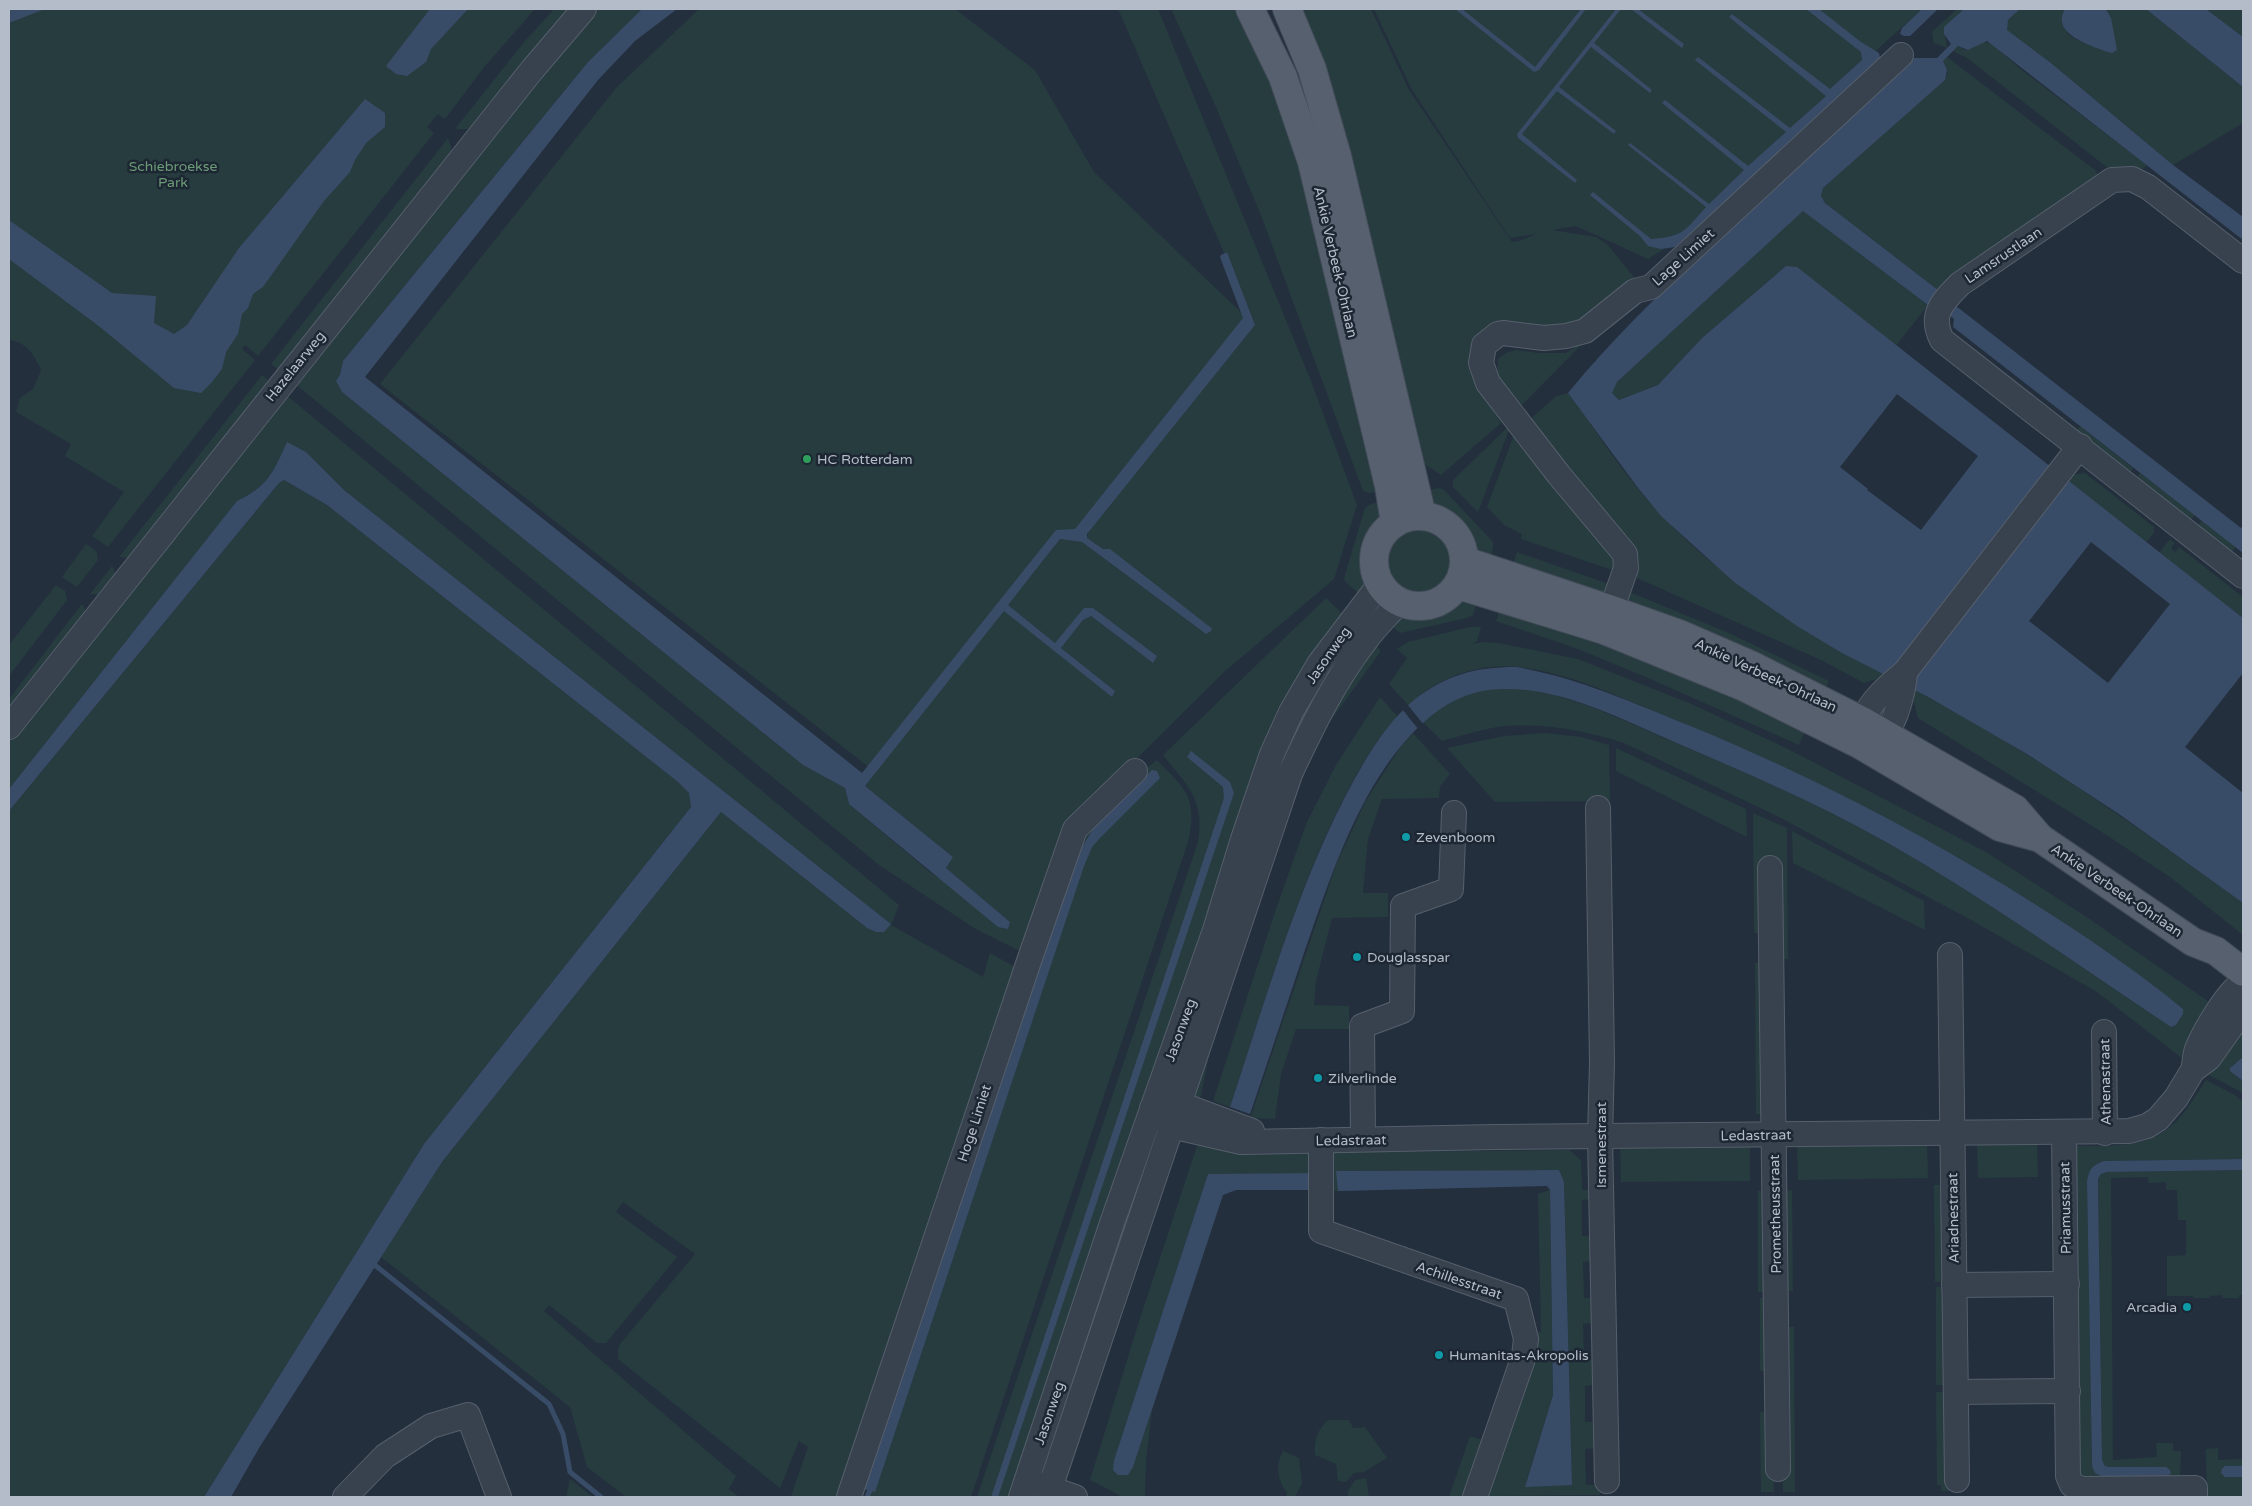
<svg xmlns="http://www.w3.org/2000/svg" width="2252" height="1506" font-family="'Varela Round',sans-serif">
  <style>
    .green { fill: #263c3f; fill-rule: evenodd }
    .water { fill: #394c67; fill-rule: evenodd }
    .pier { fill: #242f3e }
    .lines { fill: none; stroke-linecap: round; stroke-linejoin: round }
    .stream { stroke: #394c67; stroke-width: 5 }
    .minor-casing { stroke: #565f6c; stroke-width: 26 }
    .major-casing { stroke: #414a57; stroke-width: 30 }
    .minor { stroke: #38414e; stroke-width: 24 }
    .major { stroke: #56606e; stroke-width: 28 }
    .leisure-dot { fill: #2e9e5b; stroke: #1d2633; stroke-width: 2 }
    .culture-dot { fill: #0f9aa8; stroke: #1d2633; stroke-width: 2 }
    .labels { text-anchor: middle; stroke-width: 5; stroke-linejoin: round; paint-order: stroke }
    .park-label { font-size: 14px; fill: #6b9a76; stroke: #1d2633 }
    .street-label { font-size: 14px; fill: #b4bcc9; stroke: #1d2633 }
    .poi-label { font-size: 14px; fill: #b4bcc9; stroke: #1d2633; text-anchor: start }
  </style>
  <rect width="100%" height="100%" fill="#242f3e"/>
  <g class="green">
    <path d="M9,9h526l-50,57 -40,53 -7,-5 -11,13 7,6 -176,223 -13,-11 -3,4 13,11 -147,187 -16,-11 32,-44 -59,-36 6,-12 -55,-32 4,-14 13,-9 8,-19c-7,-16 -15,-28 -32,-30z"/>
    <polygon points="554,9 575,9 472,129 455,129 525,41"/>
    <path d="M593,9h49l-54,53 -245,299 -3,14 2,17 461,373 42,23 4,16 82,69 79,49 -64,-54 7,-11 -88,-71 10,-14 -495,-388 236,-296 83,-79h256l80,61 59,102 155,148 -171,215 -19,2 -33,45 34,-43 22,3 124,92 -103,-85 -16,-11 2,-8 166,-205 -28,-73 -3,1 -106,-244h40l153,372 46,124 -23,74 -111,94 -162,161 -35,115 -8,1 -44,-22 -95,-63 -586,-483zM1008,605l47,38 38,-35 60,55 -62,-47 -8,4 -22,28 54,43 -3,6z"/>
    <polygon points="1171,9 1244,9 1282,90 1385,490 1369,493 1363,491 1262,218 1215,105"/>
    <polygon points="1292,9 1371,9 1409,90 1512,242 1519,241 1536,234 1510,238 1412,90 1374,9 1922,9 1744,170 1674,243 1648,259 1576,226 1552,230 1596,237 1607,244 1634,277 1587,322 1494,332 1483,395 1501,423 1441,475 1417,459"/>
    <polygon points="1957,9 1964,9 1944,28 1947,48 1934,43 1932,32"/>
    <polygon points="2020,9 2065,9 2063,12 2068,34 2077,40 2108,52 2111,18 2106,9 2146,9 2243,87 2243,123 2173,165 2051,63 2006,30 2008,20"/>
    <polygon points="2206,9 2243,9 2243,37"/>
    <polygon points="1982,42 1991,43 2018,67 2147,165 2136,176 2113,172 1967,58 1953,51 1958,46 1965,50 1973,48"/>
    <polygon points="1947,57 2095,170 2100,178 1938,290 1825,203 1821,196 1823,188 1942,82 1948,73 1943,61"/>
    <polygon points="448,138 451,146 452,155 282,373 271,364"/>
    <polygon points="1803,210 1928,305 1895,347 1797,268 1786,266 1702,338 1658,385 1619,400 1612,393 1617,382"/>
    <polygon points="1587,339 1518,409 1497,377 1498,359 1506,353 1516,350 1539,353 1566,353"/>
    <polygon points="262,375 273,385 131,558 119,557"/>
    <path d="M284,393l615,512 -8,20 92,52 7,-24 23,13 2,3 -177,528 -47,-1 17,-49 -9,-6 -19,47 -162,-129v-9l2,-6 75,-90 -72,-52 -7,10 61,45 -71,86h-9l-48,-38 -5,6 192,165 -7,13 10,8h-113l-39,-30 -17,-60 -189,-150 61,-95 279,-350 146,116 24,-4 -547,-434 -38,-38 -19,-9c-14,30 -20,43 -50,59l-228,287v-51z"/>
    <path d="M1568,393c31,41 58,86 94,123 64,66 140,116 221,158l-3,4 -16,5 -43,-23 -184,-82 -2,-14 -110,-140 30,-27z"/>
    <polygon points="1510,425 1512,428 1509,430 1478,512 1453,487 1453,480"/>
    <polygon points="2080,426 2133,468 2128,475 2075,433"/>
    <polygon points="1514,435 1613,552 1618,572 1521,539 1522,534 1504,525 1487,507"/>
    <polygon points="2085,473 2154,527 2154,533 2146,542 2067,481 2072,475"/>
    <polygon points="2140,473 2195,515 2189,522 2135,481"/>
    <polygon points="284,480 327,505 678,782 689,793 691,807 424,1144 204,1497 9,1497 9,811 279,483"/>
    <polygon points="1439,488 1443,489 1493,542 1493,548 1489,563 1469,548 1458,527 1430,506 1421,492"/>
    <polygon points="1386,500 1382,525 1377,530 1370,545 1368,559 1369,580 1362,597 1345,581 1344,578 1365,508 1371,504"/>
    <polygon points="2202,521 2236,547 2228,556 2196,527"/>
    <circle cx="1419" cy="561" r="31"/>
    <polygon points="2170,539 2175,543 2171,548 2175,552 2179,547 2243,597 2243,618 2159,553"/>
    <polygon points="86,544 97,552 98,560 77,587 62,577"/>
    <polygon points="1517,552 1612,585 1599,596 1511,570"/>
    <polygon points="112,566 116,574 103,595 90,594"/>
    <polygon points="56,585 65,591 67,600 9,676 9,645"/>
    <polygon points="1627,591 1729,633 1829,681 1823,694 1628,603"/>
    <polygon points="1478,597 1473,615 1467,618 1400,633 1388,623 1402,614 1425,613 1440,608 1457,599"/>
    <path d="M1326,598l20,19 -34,46 -296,834h-39l221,-655c7,-44 -11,-56 -35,-87z"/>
    <polygon points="82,604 87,613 9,709 9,699"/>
    <polygon points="1502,604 1807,726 1799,745 1648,678 1578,649 1496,621"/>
    <path d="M1470,627h11l-4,14 -5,3 11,-2 16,1 79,16 111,44 99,46 198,103 99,64 130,90 -32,53 -86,-67 -126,-72 -194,-104 -153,-73c-40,-13 -84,-21 -126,-16 -19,3 -38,9 -56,14l-19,-19c25,-22 55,-36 89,-34 57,4 112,33 164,55 71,30 143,61 210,99 99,56 190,122 285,185l5,-2 7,-11v-5c-58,-47 -120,-88 -184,-127 -106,-63 -215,-118 -329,-164 -49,-20 -100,-46 -153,-51 -39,-4 -82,11 -108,39l-20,-22 18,-26 -10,-9 11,-7z"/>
    <polygon points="1373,642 1381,651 1329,723 1301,780 1250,927 1209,1056 1201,1095 1197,1107 1191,1094 1297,777"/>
    <path d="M1914,690c117,60 223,137 329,213v32l-73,-58 -76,-50 -176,-109 -6,-23z"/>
    <path d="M1380,697l18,20c-23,23 -39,52 -54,81 -50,98 -79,205 -114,309l-17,-6 64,-195 30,-84 29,-57z"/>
    <polygon points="1413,733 1450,774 1440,786 1439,798 1382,799 1368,839 1363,893 1388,893 1388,917 1332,918 1316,981 1314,1005 1349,1006 1349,1029 1296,1029 1281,1074 1275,1119 1250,1118 1336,865 1365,802 1401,746"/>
    <polygon points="1545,733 1581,737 1609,745 1610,801 1495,802 1447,748 1504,736"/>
    <polygon points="1616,748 1746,809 1747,837 1616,771"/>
    <path d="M1157,760c29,30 41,37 31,82l-217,655h-105l212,-656 54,-61z"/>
    <polygon points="1753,813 1787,828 1788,959 1778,960 1766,933 1754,933"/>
    <polygon points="1792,831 1924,901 1925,930 1793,863"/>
    <polygon points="1755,963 1766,963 1769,1114 1756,1114"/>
    <polygon points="2243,1027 2243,1057 2230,1068 2230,1071 2243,1081 2243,1093 2203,1072"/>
    <path d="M2206,1080l29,15 8,7v57l-139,2c-12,4 -15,8 -17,20l5,285 11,11h64l-1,-10h-57l-4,-1 -3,-6 -4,-281 3,-5 6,-2 136,-2v125h-4v3h-17v-3l-12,1v2h-16l-1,-2h-26v-40l19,-1v-35h-8l-1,-30h-11v-8l-17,1 -1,-6 -37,1 2,282 44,-3 -1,-14h17v8h8l-1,31 -103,-3 -6,-333c41,-1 81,5 110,-30 9,-11 17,-24 25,-36z"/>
    <polygon points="2037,1141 2038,1177 1978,1178 1977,1142"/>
    <polygon points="1927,1142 1928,1178 1798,1180 1797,1144"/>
    <polygon points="1198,1143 1236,1153 1569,1150 1581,1160 1582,1190 1594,1190 1594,1199 1582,1200 1582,1236 1594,1236 1595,1261 1583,1262 1584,1298 1596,1298 1595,1323 1583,1324 1584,1360 1596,1360 1597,1385 1585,1386 1585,1422 1597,1422 1597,1448 1585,1449 1586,1485 1598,1485 1600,1495 1487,1496 1532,1333 1541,1332 1538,1194 1550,1190 1553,1395 1525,1486 1572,1484 1564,1182 1559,1170 1337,1171 1338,1191 1208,1174 1114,1460 1133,1467 1152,1410 1146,1461 1145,1497 1123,1497 1090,1480 1141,1315"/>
    <polygon points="1750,1144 1750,1181 1621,1182 1620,1146"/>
    <polygon points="1934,1185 1947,1185 1948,1282 1935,1282"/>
    <polygon points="1792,1190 1793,1291 1780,1291 1780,1191"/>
    <polygon points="1758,1191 1770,1191 1771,1292 1758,1292"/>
    <polygon points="1948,1286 1949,1385 1936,1385 1936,1287"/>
    <rect x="1760" y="1298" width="11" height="73"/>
    <polygon points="1782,1327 1794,1327 1795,1492 1783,1492"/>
    <polygon points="1936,1392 1949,1392 1952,1491 1941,1491 1941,1485 1937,1485"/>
    <polygon points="1772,1411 1774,1492 1761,1492 1760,1412"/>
    <path d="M1328,1420h21l4,8 12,-1 22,31 -23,14 -10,1 -8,9 -8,-1 -2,-17 -21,-9c-1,-16 2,-24 13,-35z"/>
    <polygon points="1470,1436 1482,1440 1462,1497 1449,1497"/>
    <polygon points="2218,1448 2218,1460 2243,1459 2243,1466 2225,1466 2225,1477 2243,1477 2243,1497 2207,1497 2206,1449"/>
    <path d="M1283,1451l16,7 3,25 -7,14h-9l1,-4c-10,-14 -12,-27 -4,-42z"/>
    <polygon points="1366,1478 1369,1497 1348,1497 1348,1491 1355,1480"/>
    <polygon points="570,1479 593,1497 566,1497"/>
  </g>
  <g class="water">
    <polygon points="9,9 45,9 9,23"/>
    <polygon points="430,9 468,9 431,49 426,62 407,76 396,74 386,66"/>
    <polygon points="642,9 677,9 635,41 598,80 365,377 862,773 1056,530 1075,529 1243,318 1220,257 1221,255 1227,252 1255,325 1087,534 1087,538 1103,549 1110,549 1210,627 1212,629 1211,631 1206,634 1082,542 1060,539 1008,605 1055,643 1084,608 1093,608 1157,656 1153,663 1091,616 1083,620 1061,648 1115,691 1112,697 1004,611 865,786 953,857 946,868 1010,922 1008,929 998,927 849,804 845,788 803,765 342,392 336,381 340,375 343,361 588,62"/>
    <polygon points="1455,9 1462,9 1535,67 1581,9 1586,9 1539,70 1534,72"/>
    <polygon points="1616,9 1621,9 1594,43 1652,90 1650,93 1591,47 1559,87 1616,131 1614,134 1557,91 1522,134 1577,180 1575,183 1518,138 1517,134"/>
    <polygon points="1631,9 1638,9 1684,44 1682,48"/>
    <path d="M1806,9h13l42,33 18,11 2,9 -206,185 -14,2 -13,-3 -8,-10 -50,-41 3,-3 58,47c33,-2 34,-9 55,-32l-78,-62 2,-2 79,61 35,-34 -82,-67 3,-3 83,66 38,-34 -91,-72 3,-3 92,71 36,-32 -97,-79 3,-3 98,75 32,-29 -1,-8z"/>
    <polygon points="1922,9 1938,9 1910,36 1904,36 1900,34 1902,28"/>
    <path d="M1964,9h56l-12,11 -1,10 44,33 122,102 70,52v23l-256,-199 -19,9 -10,-4 -15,15 4,9 -2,10 -122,108 -2,8 4,7 113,87 -5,5 23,11 285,222 2,-2v27l-290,-226 1,-8 -23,-18 -3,4 -125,-94 -186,171 -5,11 7,7 39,-15 44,-47 84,-72 11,1 446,351v55l-58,74 58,46v110l-124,-89 -92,-60 -97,-56 -88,-45 -45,-27 -63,-44 -73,-66 -23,-28 -70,-95c48,-59 104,-111 159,-163 62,-58 123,-117 187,-172h23l14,-14 -7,-10v-7zM1897,394l81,62 -57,74 -54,-40 1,-1 -28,-22zM2091,542l79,62 -62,79 -79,-62z"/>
    <path d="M2065,9h41l5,9 6,32 -5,3 -4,-1c-16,-6 -58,-18 -43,-43z"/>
    <polygon points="2146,9 2206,9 2243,37 2243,87"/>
    <polygon points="365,99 385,113 385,127 366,143 355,160 350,172 324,201 263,287 253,294 248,308 242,314 238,334 226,352 222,369 212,382 201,393 174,388 100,327 9,259 9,220 112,293 156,296 154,323 174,334 187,325 239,248"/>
    <path d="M287,442l19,10 38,38 547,434 -7,8h-8l-9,-4 -146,-116 -279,350 -183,286 -28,49h-27l220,-353 267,-337 -2,-14 -11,-11 -351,-277 -43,-25 -5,3 -270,328v-22l228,-288c31,-15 36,-28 50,-59z"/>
    <path d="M1516,667c60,10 115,35 172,58 110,45 216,99 318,161 61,38 121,77 177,123v5l-7,11 -5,2c-95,-63 -186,-129 -285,-185 -69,-39 -142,-70 -214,-101 -51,-22 -108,-52 -165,-52 -28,-1 -54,9 -76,27 -69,56 -102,165 -130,246 -17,51 -34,102 -51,152l-20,-7c35,-105 65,-213 116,-312 18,-34 38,-70 68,-95 32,-25 61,-33 102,-33z"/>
    <polygon points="1191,751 1230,782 1234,793 998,1497 991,1497 1224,798 1223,787 1187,757"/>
    <polygon points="1152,770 1157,771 1160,778 1099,839 1092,847 1084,866 875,1492 864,1489 1076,857 1093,829"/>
    <polygon points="2243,1057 2243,1081 2230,1071 2230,1068"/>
    <path d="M2243,1159v11l-136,2 -6,2 -3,5 4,281 3,6 4,1h57l4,3 1,3 -4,4h-64l-8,-4 -3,-7 -5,-285c2,-12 5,-16 17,-20z"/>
    <polygon points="1559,1170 1564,1182 1572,1485 1525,1487 1553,1395 1550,1190 1547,1186 1338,1191 1336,1171"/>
    <polygon points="1320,1173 1320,1190 1236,1190 1223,1195 1133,1467 1128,1475 1118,1475 1113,1470 1114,1460 1208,1174"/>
    <polygon points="2225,1466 2243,1466 2243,1477 2225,1477 2221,1473 2222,1469"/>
  </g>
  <polygon class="pier" points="1407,704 1424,725 1419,730 1402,709"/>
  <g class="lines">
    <g class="stream">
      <polyline points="376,1266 549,1404 563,1434 570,1472 601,1497"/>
      <polyline points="867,1497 870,1490"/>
    </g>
    <g class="minor-casing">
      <g id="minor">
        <path d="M2243,261l-95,-74 -16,-8 -20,1 -152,104c-18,18 -31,31 -18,56l301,236"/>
        <polyline points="1605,628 1626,568 1625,554 1559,475 1488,383 1481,363 1484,345 1498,334 1503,333 1544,338 1566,336 1585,331 1635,291 1651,287 1901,55"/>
        <polyline points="9,727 532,70 584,9"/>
        <path d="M1860,740c1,-6 0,-14 3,-20 8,-20 26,-35 42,-48l175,-226"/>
        <path d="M1866,741c5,-2 15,-4 19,-8 12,-12 19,-45 20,-61"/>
        <polyline points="1598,808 1602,1063 1600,1137 1607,1481"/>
        <polyline points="1770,868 1778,1469"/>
        <polyline points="1950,955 1957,1480"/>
        <polyline points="2104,1032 2105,1133"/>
        <path d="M2194,1065c1,-5 1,-11 3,-16 6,-15 32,-61 46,-66"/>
        <polyline points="1161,1107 1177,1103 1252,1131"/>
        <polyline points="1152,1108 1171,1126 1241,1142 1495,1137 2129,1131 2147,1126 2158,1119 2176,1098 2193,1070 2209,1058 2243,1010"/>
        <polyline points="2064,1133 2068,1476 2072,1485 2082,1489 2195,1488 2195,1497"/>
        <polyline points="1363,1139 1362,1026 1402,1011 1403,906 1451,889 1454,813"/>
        <polyline points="1321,1140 1321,1231 1516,1299 1526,1339 1524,1356 1475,1497"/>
        <polyline points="1954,1285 2067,1284"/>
        <polyline points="1956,1392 2068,1391"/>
        <polyline points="1035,1483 1075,1497"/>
        <polyline points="345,1497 385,1456 431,1426 468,1415 499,1497"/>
        <polyline points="849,1497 1029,961 1075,829 1135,771"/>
        <polyline points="1021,1497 1112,1223 1215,930 1243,839 1272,754 1291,712 1319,664 1380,584"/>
        <path d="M1047,1497l243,-723c22,-47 44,-93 76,-134 10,-14 22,-25 33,-38"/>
      </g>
    </g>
    <g class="major-casing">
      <g id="major">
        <polyline points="1250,9 1283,77 1312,162 1389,486 1395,523"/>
        <polyline points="1287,9 1312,69 1337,156 1422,516"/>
        <circle cx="1419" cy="561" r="45"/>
        <polyline points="1465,561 1612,610 1682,635 1751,665 1862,721 2015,809 2040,838 2193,942 2216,951 2243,972"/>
        <polyline points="1458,585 1604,630 1742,686 1859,744 2000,827 2040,838"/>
      </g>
    </g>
    <use href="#minor" class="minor"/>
    <use href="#major" class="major"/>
  </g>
  <circle class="leisure-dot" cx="807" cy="459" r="5"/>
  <g class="culture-dot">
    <circle cx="1406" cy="837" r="5"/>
    <circle cx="1357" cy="957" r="5"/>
    <circle cx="1318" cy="1078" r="5"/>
    <circle cx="2187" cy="1307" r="5"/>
    <circle cx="1439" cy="1355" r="5"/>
  </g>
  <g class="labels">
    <g class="park-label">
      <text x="173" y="171">Schiebroekse<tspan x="173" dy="16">Park</tspan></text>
    </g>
    <g class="street-label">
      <text transform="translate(2003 255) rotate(-34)" y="5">Lamsrustlaan</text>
      <text transform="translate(1683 257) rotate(-42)" y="5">Lage Limiet</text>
      <text transform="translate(1336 262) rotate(77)" y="5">Ankie Verbeek-Ohrlaan</text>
      <text transform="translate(295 366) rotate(-51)" y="5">Hazelaarweg</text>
      <text transform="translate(1328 655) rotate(-55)" y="5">Jasonweg</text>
      <text transform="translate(1766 675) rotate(25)" y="5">Ankie Verbeek-Ohrlaan</text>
      <text transform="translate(2117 890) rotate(34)" y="5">Ankie Verbeek-Ohrlaan</text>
      <text transform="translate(1180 1030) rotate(-70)" y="5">Jasonweg</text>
      <text transform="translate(2105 1082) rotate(-91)" y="5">Athenastraat</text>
      <text transform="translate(974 1123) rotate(-72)" y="5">Hoge Limiet</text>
      <text transform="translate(1756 1135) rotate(-1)" y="5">Ledastraat</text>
      <text transform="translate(1351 1140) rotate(-1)" y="5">Ledastraat</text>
      <text transform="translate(1601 1145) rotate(-90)" y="5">Ismenestraat</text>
      <text transform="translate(2065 1208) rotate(-91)" y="5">Priamusstraat</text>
      <text transform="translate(1775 1214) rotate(-91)" y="5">Prometheusstraat</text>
      <text transform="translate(1953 1218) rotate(-91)" y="5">Ariadnestraat</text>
      <text transform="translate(1459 1280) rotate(19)" y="5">Achillesstraat</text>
      <text transform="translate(1049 1413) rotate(-71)" y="5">Jasonweg</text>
    </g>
    <g class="poi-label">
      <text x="817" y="464">HC Rotterdam</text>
      <text x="1416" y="842">Zevenboom</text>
      <text x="1367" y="962">Douglasspar</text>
      <text x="1328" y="1083">Zilverlinde</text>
      <text x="2177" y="1312" text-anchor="end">Arcadia</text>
      <text x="1449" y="1360">Humanitas-Akropolis</text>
    </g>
  </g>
  <rect width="2252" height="1506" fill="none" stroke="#b4bcc9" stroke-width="20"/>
</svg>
